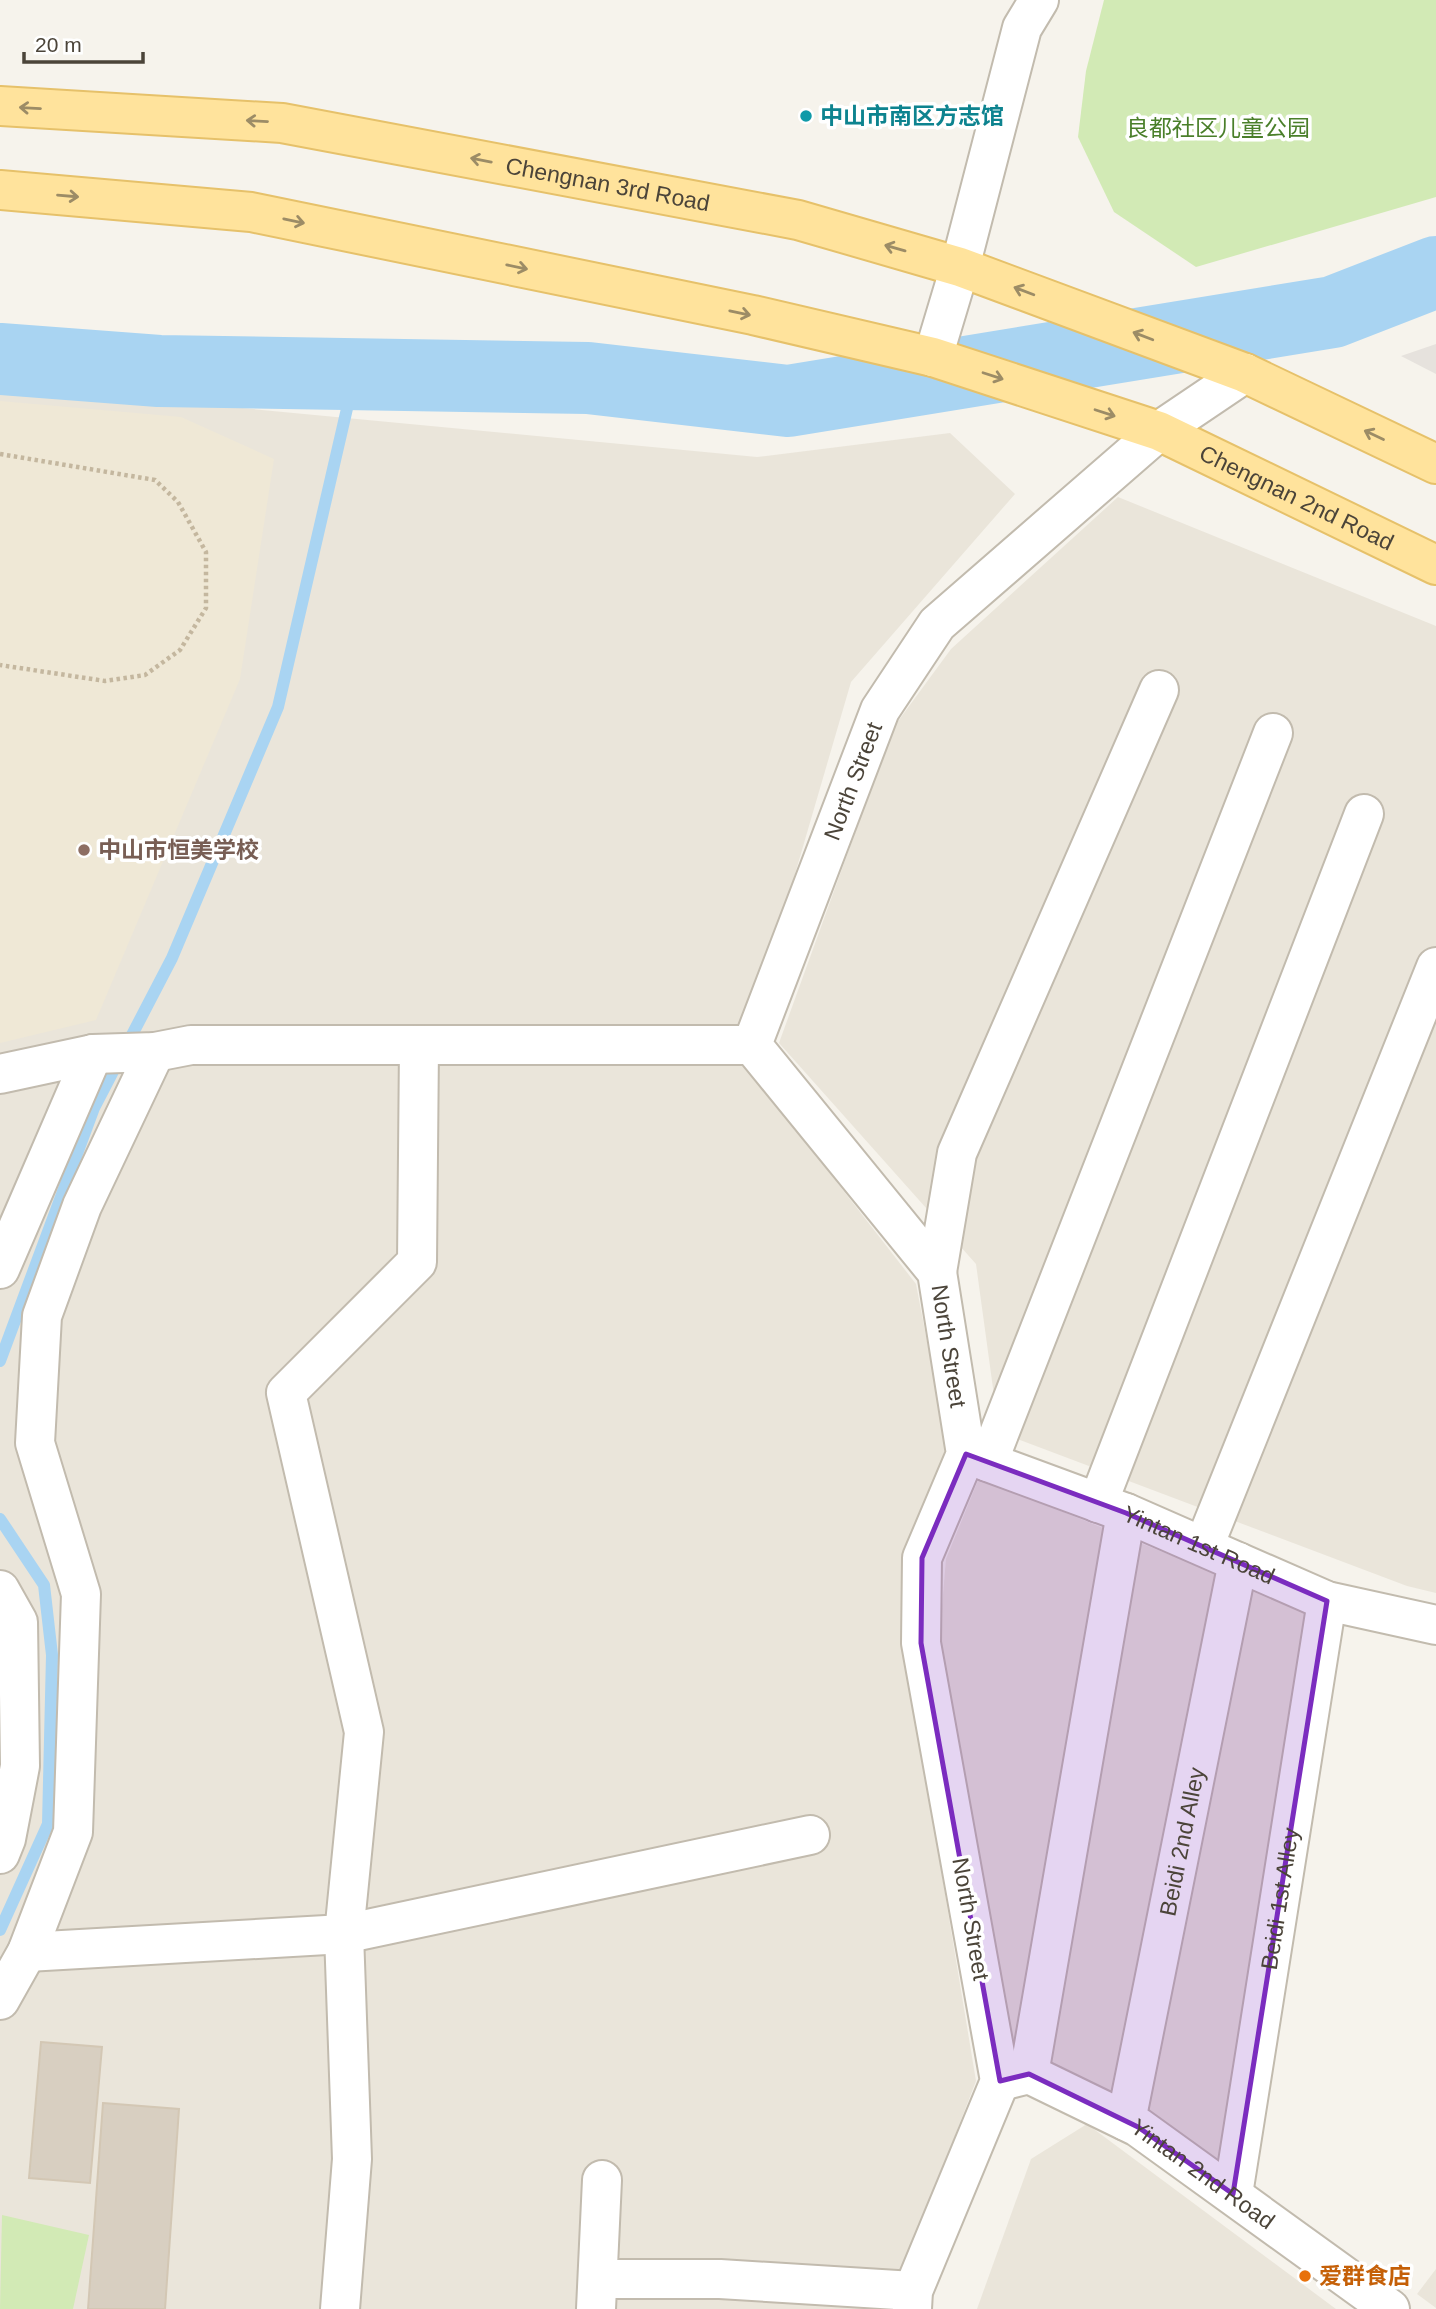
<svg xmlns="http://www.w3.org/2000/svg" width="1436" height="2309" font-family="Helvetica,'Noto Sans SC',sans-serif">
  <style>
    .residential { fill: #eae5da }
    .industrial { fill: #e6e2dd }
    .education { fill: #efe8d6 }
    .green { fill: #d2eab5 }
    .lines { fill: none; stroke-linecap: round; stroke-linejoin: round }
    .stream { stroke: #a9d4f2; stroke-width: 12 }
    .river { stroke: #a9d4f2; stroke-width: 72 }
    .building { fill: #d8cfc1; stroke: #d3c7b4; stroke-width: 2 }
    .minor-casing { stroke: #c2bbae; stroke-width: 42 }
    .major-casing { stroke: #e6c16a; stroke-width: 42 }
    .path { stroke: #c4b79f; stroke-width: 4.5; stroke-dasharray: 3.5 3.5; stroke-linecap: butt }
    .minor { stroke: #fff; stroke-width: 38 }
    .major { stroke: #ffe39c; stroke-width: 38 }
    .oneway { stroke: #9c8c66 }
    .marked { fill: #7b2cbf; fill-opacity: 0.2; stroke: #7b2cbf; stroke-width: 5; stroke-linejoin: round }
    .culture-dot { fill: #0f9aa8; stroke: #fff; stroke-width: 2.5 }
    .education-dot { fill: #8d6e63; stroke: #fff; stroke-width: 2.5 }
    .food-dot { fill: #e8710a; stroke: #fff; stroke-width: 2.5 }
    .labels { text-anchor: middle; stroke-width: 7; stroke-linejoin: round; paint-order: stroke }
    .culture-label { font-size: 23px; font-weight: bold; fill: #0d838f; stroke: #fff; text-anchor: start }
    .park-label { font-size: 23px; fill: #4a7f2a; stroke: #fff }
    .street-label { font-size: 23px; fill: #4b4439; stroke: #fff }
    .education-label { font-size: 23px; font-weight: bold; fill: #785e54; stroke: #fff; text-anchor: start }
    .food-label { font-size: 23px; font-weight: bold; fill: #c56008; stroke: #fff; text-anchor: start }
  </style>
  <rect width="100%" height="100%" fill="#f6f3ec"/>
  <g class="residential">
    <polygon points="0,385 757,457 950,433 1015,494 851,682 741,1059 916,1284 947,1446 911,1554 904,1646 976,2081 896,2289 895,2309 0,2309"/>
    <polygon points="1118,497 1436,626 1436,1593 1407,1586 999,1432 976,1264 779,1043 893,728 951,649"/>
    <polygon points="979,1478 1314,1613 1221,2172 1009,2065 939,1643 946,1559"/>
    <polygon points="1087,2124 1336,2309 977,2309 1031,2159"/>
    <polygon points="1436,2269 1436,2308 1417,2294"/>
  </g>
  <polygon class="industrial" points="1436,344 1436,374 1401,356"/>
  <polygon class="education" points="0,401 181,417 274,459 240,679 96,1020 0,1043"/>
  <g class="green">
    <polygon points="1104,0 1436,0 1436,197 1196,267 1114,212 1078,137 1086,71"/>
    <polygon points="2,2215 89,2235 73,2309 0,2309"/>
  </g>
  <g class="lines">
    <g class="stream">
      <polyline points="0,1361 94,1108 172,958 278,707 355,374"/>
      <polyline points="0,1519 44,1585 52,1655 48,1824 0,1930"/>
    </g>
    <polyline class="river" points="0,359 159,371 588,378 788,401 1333,312 1436,272"/>
  </g>
  <g class="building">
    <polygon points="41,2042 102,2047 90,2183 29,2178"/>
    <polygon points="103,2103 179,2109 165,2309 88,2309"/>
  </g>
  <g class="lines">
    <g class="minor-casing">
      <g id="minor">
        <polyline points="933,357 960,267 1022,28 1039,0"/>
        <polyline points="0,1074 93,1054 155,1052 191,1045 752,1045"/>
        <polyline points="0,1269 93,1054"/>
        <polyline points="937,1272 957,1153 1159,690"/>
        <path id="s1" d="M966,1454l160,59 201,88 109,24"/>
        <polyline points="988,1462 1273,733"/>
        <polyline points="1098,1503 1364,814"/>
        <polyline points="1204,1546 1436,967"/>
        <polyline points="0,1590 18,1622 20,1766 6,1839 0,1854"/>
        <polyline points="27,1952 344,1934 810,1835"/>
        <polyline points="0,2000 27,1952 73,1832 81,1594 35,1443 42,1316 82,1206 155,1052"/>
        <polyline points="1029,2074 1126,1513"/>
        <path id="s2" d="M1005,2080l24,-6 109,53 252,182"/>
        <path id="s3" d="M1126,2121l112,-559"/>
        <path id="s4" d="M1233,2194l94,-593"/>
        <polyline points="598,2279 720,2279 913,2291"/>
        <polyline points="340,2309 352,2159 344,1934 364,1732 286,1393 417,1262 419,1046"/>
        <polyline points="596,2309 602,2180"/>
        <path id="s5" d="M912,2309l1,-18 87,-210 -79,-438 1,-85 44,-104 -29,-182 -185,-227 128,-335 57,-86 222,-193 86,-58"/>
      </g>
    </g>
    <g class="major-casing">
      <g id="major">
        <path id="s6" d="M0,106l282,17 516,97 162,47 285,106 191,91"/>
        <path id="s7" d="M0,190l251,22 502,103 180,42 226,74 277,134"/>
      </g>
    </g>
    <polyline class="path" points="0,454 155,480 178,502 206,552 206,608 180,650 145,675 105,681 0,665"/>
    <use href="#minor" class="minor"/>
    <use href="#major" class="major"/>
  </g>
  <defs><path id="oneway-shaft" d="M-6 0H5M1.5-3L5.5 0L1.5 3" fill="none" stroke-width="1.6" stroke-linecap="round" stroke-linejoin="round" transform="scale(1.75)"/></defs>
  <g class="oneway">
    <use href="#oneway-shaft" transform="translate(30 108) rotate(-177)"/>
    <use href="#oneway-shaft" transform="translate(257 121) rotate(-177)"/>
    <use href="#oneway-shaft" transform="translate(481 160) rotate(-169)"/>
    <use href="#oneway-shaft" transform="translate(68 196) rotate(5)"/>
    <use href="#oneway-shaft" transform="translate(294 221) rotate(12)"/>
    <use href="#oneway-shaft" transform="translate(895 248) rotate(-164)"/>
    <use href="#oneway-shaft" transform="translate(517 267) rotate(12)"/>
    <use href="#oneway-shaft" transform="translate(1024 291) rotate(-159)"/>
    <use href="#oneway-shaft" transform="translate(740 313) rotate(12)"/>
    <use href="#oneway-shaft" transform="translate(1143 336) rotate(-159)"/>
    <use href="#oneway-shaft" transform="translate(993 376) rotate(18)"/>
    <use href="#oneway-shaft" transform="translate(1105 413) rotate(18)"/>
    <use href="#oneway-shaft" transform="translate(1374 435) rotate(-155)"/>
  </g>
  <path class="marked" d="M966,1454l160,59 201,88 -94,593 -95,-67 -109,-53 -29,7 -79,-438 1,-85z"/>
  <circle class="culture-dot" cx="806" cy="116" r="7"/>
  <circle class="education-dot" cx="84" cy="850" r="7"/>
  <circle class="food-dot" cx="1305" cy="2276" r="7"/>
  <g class="labels">
    <g class="culture-label">
      <text x="820" y="124">中山市南区方志馆</text>
    </g>
    <g class="park-label">
      <text x="1218" y="136">良都社区儿童公园</text>
    </g>
    <g class="street-label">
      <text dy="8" stroke="none"><textPath href="#s6" startOffset="614">Chengnan 3rd Road</textPath></text>
      <text dy="8" stroke="none"><textPath href="#s7" startOffset="1340">Chengnan 2nd Road</textPath></text>
      <text dy="8" stroke="none"><textPath href="#s5" startOffset="1648">North Street</textPath></text>
      <text transform="translate(949 1346) rotate(81)" y="8">North Street</text>
      <text dy="8" stroke="none"><textPath href="#s1" startOffset="250">Yintan 1st Road</textPath></text>
      <text dy="8" stroke="none"><textPath href="#s3" startOffset="285">Beidi 2nd Alley</textPath></text>
      <text dy="8" stroke="none"><textPath href="#s4" startOffset="299">Beidi 1st Alley</textPath></text>
      <text transform="translate(971 1919) rotate(80)" y="8">North Street</text>
      <text dy="8" stroke="none"><textPath href="#s2" startOffset="226">Yintan 2nd Road</textPath></text>
    </g>
    <g class="education-label">
      <text x="98" y="858">中山市恒美学校</text>
    </g>
    <g class="food-label">
      <text x="1319" y="2284">爱群食店</text>
    </g>
  </g>
  <path d="M24 52v10h119v-10" fill="none" stroke="#4b4439" stroke-width="3.5"/>
  <text x="35" y="52" font-size="21" fill="#4b4439" stroke="#ffffff" stroke-width="5" paint-order="stroke">20 m</text>
</svg>
